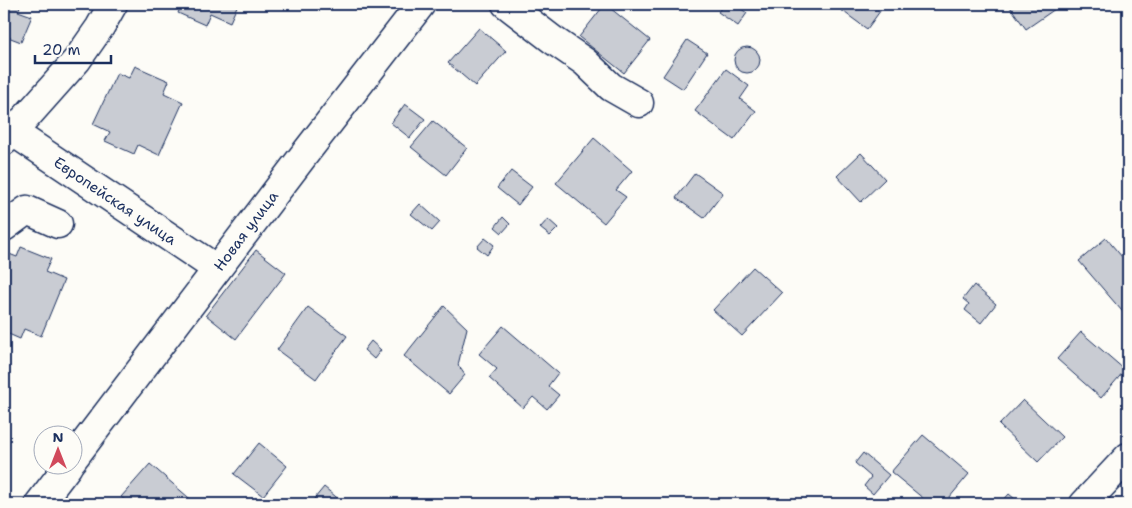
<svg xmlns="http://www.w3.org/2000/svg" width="1132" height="508" font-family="'Shantell Sans',sans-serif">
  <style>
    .building { fill: #c9ccd3; stroke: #1b2f5e }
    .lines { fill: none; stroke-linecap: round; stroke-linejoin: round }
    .minor-casing { stroke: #1b2f5e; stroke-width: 31 }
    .minor { stroke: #fdfcf7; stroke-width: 28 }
    .labels { text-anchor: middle; stroke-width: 5; stroke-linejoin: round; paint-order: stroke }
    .street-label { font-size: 15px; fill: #1b2f5e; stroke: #fdfcf7 }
  </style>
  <rect width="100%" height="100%" fill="#fdfcf7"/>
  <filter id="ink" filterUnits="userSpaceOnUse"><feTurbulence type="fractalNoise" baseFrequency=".02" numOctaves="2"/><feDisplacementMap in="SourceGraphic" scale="10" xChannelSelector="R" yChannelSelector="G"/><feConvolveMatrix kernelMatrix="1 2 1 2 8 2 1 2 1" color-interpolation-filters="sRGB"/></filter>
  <g filter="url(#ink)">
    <g class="building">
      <polygon points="4,4 21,4 18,11 32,16 21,42 8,37 4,47"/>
      <polygon points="182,4 238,4 230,22 210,13 205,25 178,13"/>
      <polygon points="605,4 650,40 624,73 579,37"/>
      <polygon points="724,4 734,4 747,13 738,26 718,12"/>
      <polygon points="839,4 878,4 883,7 867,29 837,7"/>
      <polygon points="1008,4 1051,4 1055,9 1026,29"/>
      <polygon points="479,28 506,51 475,86 448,63"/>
      <polygon points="687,40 707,53 683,89 663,76"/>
      <circle cx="747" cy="60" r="13"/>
      <polygon points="135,66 169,81 164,93 183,102 159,155 138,145 134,154 105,141 110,132 93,124 117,73 129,78"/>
      <polygon points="726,69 749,86 740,99 756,111 734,140 695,111"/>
      <polygon points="405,104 425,119 410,138 391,123"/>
      <polygon points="433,121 467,148 446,175 411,147"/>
      <polygon points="594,138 632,171 616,190 626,197 604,223 556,183"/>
      <polygon points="861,153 885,179 861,202 837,176"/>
      <polygon points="511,171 532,187 518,205 497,188"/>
      <polygon points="695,173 723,193 704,218 676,198"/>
      <polygon points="420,204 440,222 432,231 411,214"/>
      <polygon points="503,217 510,224 502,233 495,227"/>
      <polygon points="548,219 558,228 550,236 540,228"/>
      <polygon points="485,238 494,245 487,255 477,247"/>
      <polygon points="1106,238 1128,264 1128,318 1079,261"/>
      <polygon points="21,247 51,259 45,272 64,280 41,336 24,329 20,339 4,332 4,252 17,257"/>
      <polygon points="256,250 286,273 236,339 206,315"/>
      <polygon points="753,267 782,293 742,336 713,310"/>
      <polygon points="974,285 996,304 981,323 965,310 969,304 963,299"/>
      <polygon points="444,306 467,328 458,365 465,375 449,394 404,356"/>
      <polygon points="308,307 347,336 316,379 277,350"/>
      <polygon points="503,326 558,373 548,386 559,395 547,409 533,397 523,408 489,378 497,369 479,354"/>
      <polygon points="1081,332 1125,370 1101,398 1057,359"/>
      <polygon points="371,341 381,350 374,359 364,350"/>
      <polygon points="1023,400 1062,437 1038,462 999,425"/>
      <polygon points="923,435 969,474 944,504 930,504 891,472"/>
      <polygon points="259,443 287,466 263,496 234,474"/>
      <polygon points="863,453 889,475 873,494 864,486 871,477 855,463"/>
      <polygon points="150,464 196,504 130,504 121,497"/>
      <polygon points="324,487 341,501 338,504 310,504"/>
      <polygon points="1009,494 1021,504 1003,504 1001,503"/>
    </g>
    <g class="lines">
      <g class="minor-casing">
        <g id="minor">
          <polyline points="506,4 553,40 585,62 611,87 639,103"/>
          <polyline points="4,126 217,269"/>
          <polyline points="4,141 13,132 77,60 100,27 113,4"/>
          <polyline points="4,227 27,210 58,224"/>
          <polyline points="72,460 307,151 421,4"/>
          <polyline points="39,504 68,466"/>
          <polyline points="1084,504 1128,457"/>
        </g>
      </g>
      <use href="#minor" class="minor"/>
    </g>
  </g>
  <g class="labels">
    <g class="street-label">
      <text transform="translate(115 201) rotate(34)" y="5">Европейская улица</text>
      <text transform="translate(246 231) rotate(-53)" y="5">Новая улица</text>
    </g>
  </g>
  <rect width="1132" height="508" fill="none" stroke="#fdfcf7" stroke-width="20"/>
  <rect x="10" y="10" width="1112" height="488" fill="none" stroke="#1b2f5e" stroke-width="2" filter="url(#ink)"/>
  <g transform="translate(58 450)"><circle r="24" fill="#fdfcf7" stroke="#a3aaba"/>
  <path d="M0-4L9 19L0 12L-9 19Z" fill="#d1495b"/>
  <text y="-8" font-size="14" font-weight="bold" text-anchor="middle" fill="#1b2f5e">N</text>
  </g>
  <path d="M35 55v8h76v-8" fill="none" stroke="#1b2f5e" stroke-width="2.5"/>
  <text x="42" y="55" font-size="15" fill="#1b2f5e" stroke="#fdfcf7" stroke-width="4" paint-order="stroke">20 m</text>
</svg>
